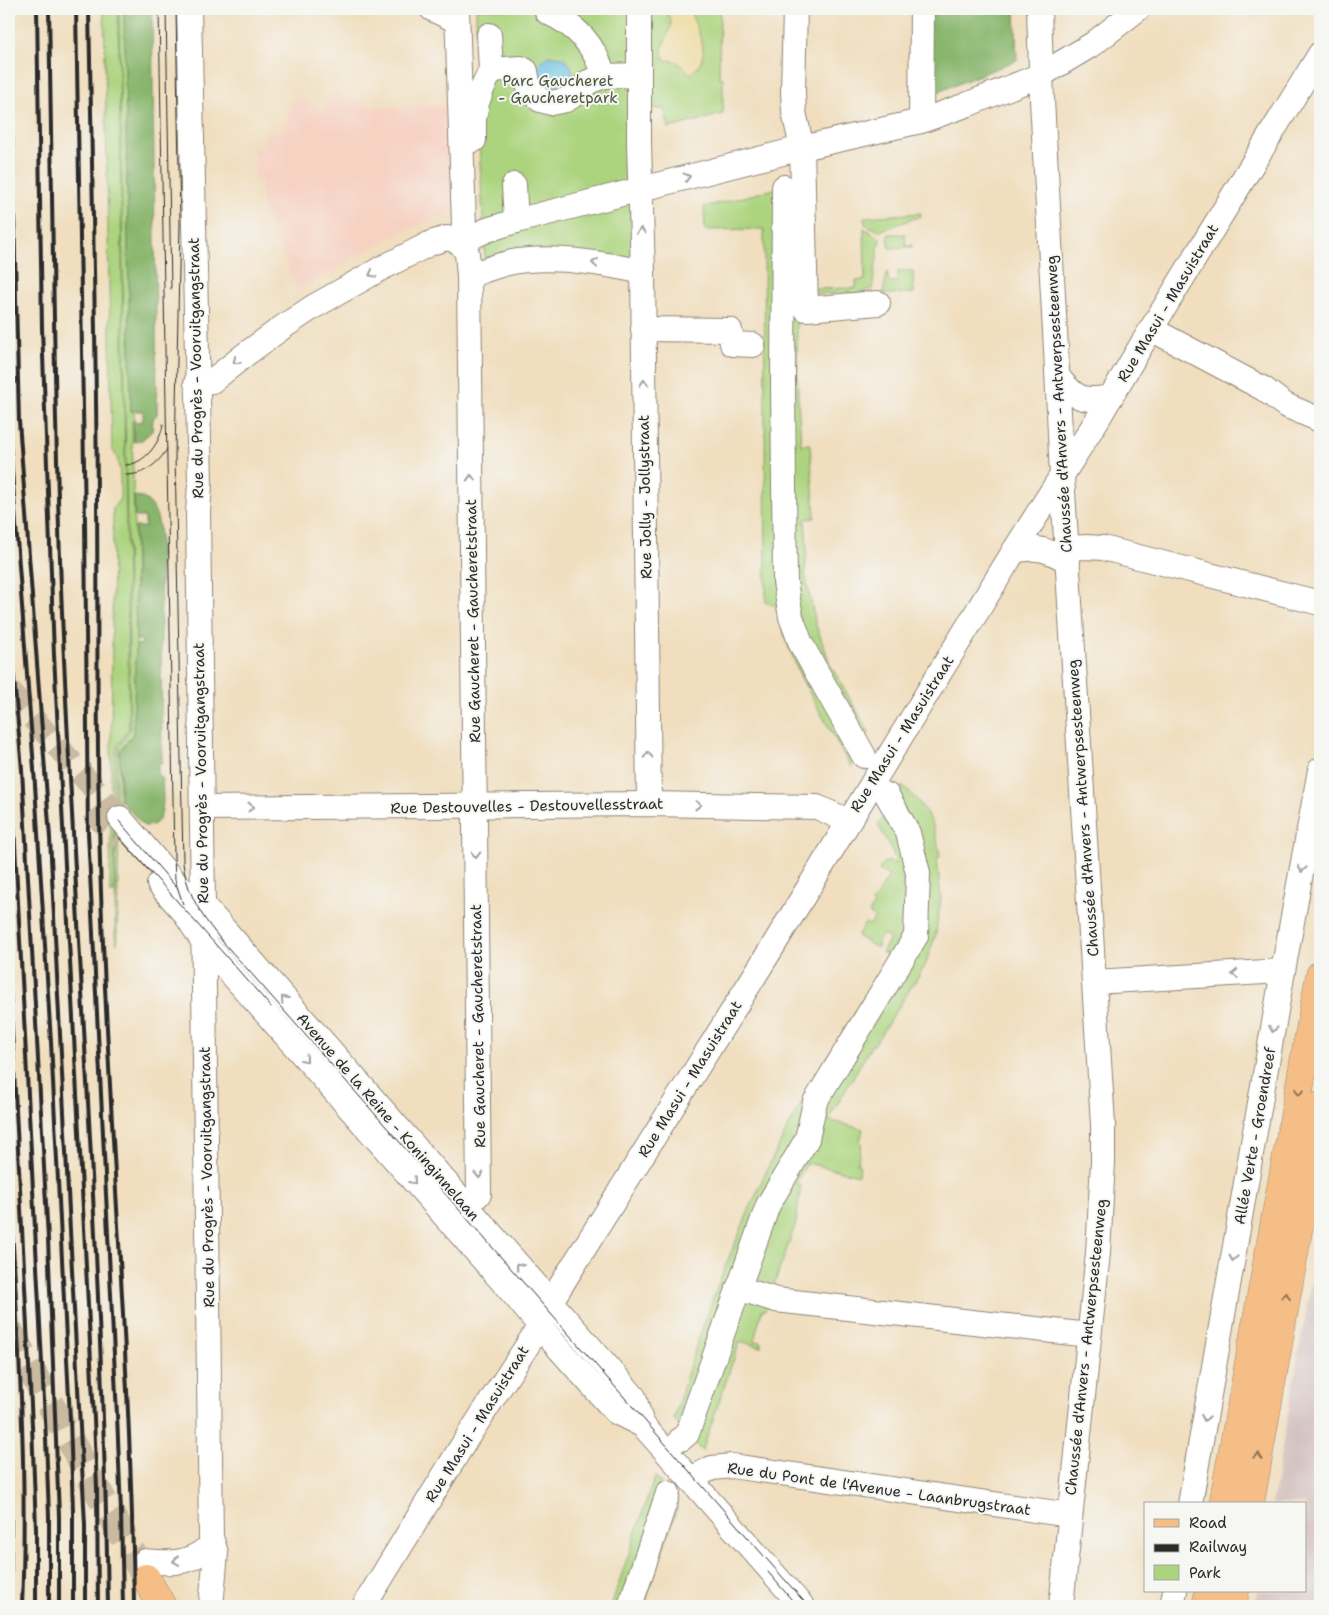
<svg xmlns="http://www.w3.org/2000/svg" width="1329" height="1615" font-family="'Shantell Sans',sans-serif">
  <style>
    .built { fill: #f6d2c3 }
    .industrial { fill: #d1bfbd }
    .green { fill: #acd47e; stroke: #6c8054 }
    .forest { fill: #89b66d; stroke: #5a704c }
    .sand { fill: #eeda9e; stroke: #8c8264 }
    .water { fill: #65bee2; stroke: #487486 }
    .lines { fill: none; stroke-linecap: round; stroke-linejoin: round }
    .minor-tunnel { stroke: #c9baa1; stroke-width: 24; stroke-dasharray: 24 12; stroke-linecap: butt }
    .major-tunnel { stroke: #c9baa1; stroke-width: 28; stroke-dasharray: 28 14; stroke-linecap: butt }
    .minor-casing { stroke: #8e8474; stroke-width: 26 }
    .major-casing { stroke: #8e8474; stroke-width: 29 }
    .minor { stroke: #fff; stroke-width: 24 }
    .major { stroke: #f6be87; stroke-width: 28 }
    .tram { stroke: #2b2b2b; stroke-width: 1 }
    .rail { stroke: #2b2b2b; stroke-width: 4 }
    .oneway { stroke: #a0a0a0 }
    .oneway2 { stroke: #907459 }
    .labels { text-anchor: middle; stroke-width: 4; stroke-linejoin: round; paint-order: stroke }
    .park-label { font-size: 15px; fill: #4b5540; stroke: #f6f6f2 }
    .street-label { font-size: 15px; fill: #2b2b2b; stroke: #f6f6f2 }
  </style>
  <rect width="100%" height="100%" fill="#f6f6f2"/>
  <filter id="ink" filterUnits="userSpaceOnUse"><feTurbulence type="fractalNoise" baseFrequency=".02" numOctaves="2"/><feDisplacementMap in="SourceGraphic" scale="10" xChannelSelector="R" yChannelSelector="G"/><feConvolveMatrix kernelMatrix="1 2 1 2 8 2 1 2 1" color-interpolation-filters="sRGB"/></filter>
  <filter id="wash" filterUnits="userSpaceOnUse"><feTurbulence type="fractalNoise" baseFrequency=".0096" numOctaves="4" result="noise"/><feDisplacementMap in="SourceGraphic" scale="20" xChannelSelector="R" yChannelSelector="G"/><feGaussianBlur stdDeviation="1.12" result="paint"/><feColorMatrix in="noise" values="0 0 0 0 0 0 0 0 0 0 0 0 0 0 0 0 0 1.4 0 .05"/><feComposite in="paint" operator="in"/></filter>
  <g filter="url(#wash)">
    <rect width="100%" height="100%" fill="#f0debe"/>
    <polygon class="built" points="335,91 368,107 450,106 452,211 403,232 371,248 298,291 264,210 262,210 261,180 254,180 253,148 263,147 263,139 267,129 280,133 294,100 301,98 322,111"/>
    <polygon class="industrial" points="1320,1232 1320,1606 1254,1606 1257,1591 1305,1591 1305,1504 1272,1504"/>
    <g class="green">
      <path d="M104,9h14l11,719 -12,19 -3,20v126h-4l3,-385 7,-9c0,-13 2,-41 -8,-49z"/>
      <polygon points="119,9 124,9 131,411 134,412 134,420 132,421 136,645 133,734 120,751 117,944 115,936 116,768 119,747 130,729"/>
      <polygon points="476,9 720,9 719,77 723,78 723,114 669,128 664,109 637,108 638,262 485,260 477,103"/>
      <polygon points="794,184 798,398 801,445 810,444 815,518 805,519 807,546 805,574 816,625 831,666 869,732 851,767 802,680 786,640 777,606 766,603 764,229 705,230 704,207"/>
      <polygon points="921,213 921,216 879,231 865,224 865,217"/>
      <polygon points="864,228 880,238 872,289 857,293 817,294 814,289 856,288 856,281 865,280"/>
      <polygon points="888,234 905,234 906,245 912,245 912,247 889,248"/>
      <polygon points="898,271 913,271 914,293 883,294 887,272 889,282 897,282"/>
      <path d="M902,786c25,20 34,39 38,71l-3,1 4,41 -4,24 -1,11 -11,32 -51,79h-2l-44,75 35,9 -3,13 2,1 -5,21 3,2 -2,9 -51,-12 -11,21 5,1 -5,38 -31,87h-3l-8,31 7,1v5l-21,-6 -38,110 -28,-32c18,-65 40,-128 67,-190 11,-25 21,-51 34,-76 34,-68 74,-132 116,-196l-9,-5 8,-13 -7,-5 -6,10 2,1 -2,3 -20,-12 8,-13 5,2 5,-7 -6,-5 5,-9 -2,-1 17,-27 -10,-6 5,-8 2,1 2,-2 8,3 -4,-14 -14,-25z"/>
      <polygon points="655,1476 678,1505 644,1606 611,1606"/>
    </g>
    <g class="forest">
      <polygon points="124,9 152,9 157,403 157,414 153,419 152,431 142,440 134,442 133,422 143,421 143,411 131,411"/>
      <polygon points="929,9 1015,9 1017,60 928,96"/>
      <path d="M134,496c21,1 25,24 26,41l2,226h-4v14h4c0,16 7,51 -18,49l-23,-25 -1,-50 13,-17 3,-89 6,-1v-4h-6l-1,-113h10v-10h-10z"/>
    </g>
    <path class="sand" d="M665,9h24c5,13 19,39 12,53 -2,5 -7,9 -11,12 -7,-9 -14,-15 -26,-14l-2,-11 9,-23v-6z"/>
    <path class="water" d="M549,56c4,0 8,0 12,1 11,4 16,20 8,29 -2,3 -7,5 -10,7l-19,-5 -5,-18 8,-11z"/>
  </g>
  <g filter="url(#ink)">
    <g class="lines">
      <g class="minor-tunnel">
        <polyline points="9,691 120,818"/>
        <polyline points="92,810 119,841"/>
      </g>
      <polyline class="major-tunnel" points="9,1330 146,1578"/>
      <g class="minor-casing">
        <g id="minor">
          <polyline points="189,9 200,484 198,512 211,1537 216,1553 211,1606"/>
          <polyline points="432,9 457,21"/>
          <polyline points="639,9 639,144 643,272 649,804"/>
          <polyline points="795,9 793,91 794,112 802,148 806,309 878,303"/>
          <polyline points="1039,9 1042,100 1056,349 1062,476 1103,1124 1103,1162 1098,1253 1061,1606"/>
          <path d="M547,12c30,14 47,32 57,64"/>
          <polyline points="491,70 521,68 526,71 529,88 540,100 551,103 566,100 579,92 588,82 604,76 639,75"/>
          <polyline points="921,121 922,9"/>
          <polyline points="474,140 474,118 477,103 482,89 491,70 489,35"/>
          <polyline points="514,185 516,221"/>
          <polyline points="784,187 783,385 785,582 791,617 801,644 864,756"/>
          <path d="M469,276c19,-7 39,-15 59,-16 39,-3 78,4 115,12"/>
          <polyline points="643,329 730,330 732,344 753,345"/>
          <polyline points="1151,329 1264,389 1285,405 1320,420"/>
          <path d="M1058,377c18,22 24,25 53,20"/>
          <polyline points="196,383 212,381 246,354 283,327 313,307 382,268 431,243 447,238 460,242 487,230 516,221 802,148 921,121 966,105 1041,75 1093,44 1138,9"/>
          <polyline points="1067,548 1087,547 1103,548 1320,603"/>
          <path d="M1014,551c24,-5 32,-2 54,10"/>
          <polyline points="202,808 649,804 817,807 848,821"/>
          <polyline points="120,818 178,886 203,905 634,1397 642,1425"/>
          <polyline points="159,884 184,912 204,943 516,1297 554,1343 616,1412 642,1425"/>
          <polyline points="1094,982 1283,971"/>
          <polyline points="449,1222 479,1194 469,276 467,253 460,242 464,226 457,9"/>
          <polyline points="738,1288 776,1300 1089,1335"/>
          <polyline points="632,1413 802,1606"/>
          <polyline points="681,1439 687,1434 768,1205 807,1139 815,1102 916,936 918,873 908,833 887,795"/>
          <polyline points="690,1479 712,1468 732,1466 1070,1515"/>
          <polyline points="1190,1504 1283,971 1320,770"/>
          <path d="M145,1561c22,2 41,4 60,-11"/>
          <polyline points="364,1606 465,1441 540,1326 550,1303 770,951 1014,551 1099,417 1142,344 1320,54"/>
          <polyline points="630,1606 668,1493"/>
          <polyline points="1172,1606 1175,1591"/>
        </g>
      </g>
      <g class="major-casing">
        <g id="major">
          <polyline points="1223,1504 1320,975"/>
          <polyline points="1250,1504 1320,1106"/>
          <polyline points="146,1578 162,1606"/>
          <polyline points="1206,1606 1209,1591"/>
          <polyline points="1232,1606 1235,1591"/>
        </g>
      </g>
      <use href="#minor" class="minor"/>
      <use href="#major" class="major"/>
      <g class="tram">
        <polyline points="159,9 174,857 175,880 183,904"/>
        <polyline points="166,9 171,289"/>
        <path d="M176,9l4,214 -5,230 8,410c6,50 43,81 74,117l551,626"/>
        <path d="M126,465c19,-1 35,-23 37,-41"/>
        <path d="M126,475c18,0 32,-11 41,-26"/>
        <polyline points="119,821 176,887"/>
        <polyline points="119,838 169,892 271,1007"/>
        <polyline points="768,1572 797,1606"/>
      </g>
      <g class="rail">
        <polyline points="9,9 19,421 50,838 85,1525 85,1606"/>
        <polyline points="37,9 42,328 54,655 94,1419 97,1488 98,1606"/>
        <path d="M49,9c4,217 5,434 15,650 15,316 39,631 44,947"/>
        <polyline points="76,9 85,522 88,833 117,1415 121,1512 123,1606"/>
        <path d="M89,9c3,163 7,326 8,490 1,131 -1,262 4,393 8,238 30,476 33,714"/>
        <polyline points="9,430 34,769 51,1042 70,1418 73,1512 73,1606"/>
        <polyline points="9,621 22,770 48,1239 59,1516 59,1606"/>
        <polyline points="9,730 46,1439 49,1516 49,1606"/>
        <polyline points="9,972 32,1425 36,1529 36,1606"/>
        <path d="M9,1177c8,143 19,286 13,429"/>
        <polyline points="9,1435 11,1520 10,1606"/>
      </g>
    </g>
    <defs><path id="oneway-chevron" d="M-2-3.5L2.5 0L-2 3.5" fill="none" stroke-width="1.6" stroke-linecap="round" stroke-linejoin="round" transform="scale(1.25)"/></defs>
    <g class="oneway">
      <use href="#oneway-chevron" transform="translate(687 177) rotate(-15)"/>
      <use href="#oneway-chevron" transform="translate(641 231) rotate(-92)"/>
      <use href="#oneway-chevron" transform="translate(595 263) rotate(-174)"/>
      <use href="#oneway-chevron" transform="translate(372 274) rotate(151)"/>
      <use href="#oneway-chevron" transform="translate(236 361) rotate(141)"/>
      <use href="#oneway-chevron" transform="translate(644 383) rotate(-91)"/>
      <use href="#oneway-chevron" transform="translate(471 478) rotate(-91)"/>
      <use href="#oneway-chevron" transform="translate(648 755) rotate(-91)"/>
      <use href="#oneway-chevron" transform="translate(698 805) rotate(1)"/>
      <use href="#oneway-chevron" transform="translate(251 807)"/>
      <use href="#oneway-chevron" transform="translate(476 855) rotate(89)"/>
      <use href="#oneway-chevron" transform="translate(1302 869) rotate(100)"/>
      <use href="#oneway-chevron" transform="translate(1235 974) rotate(177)"/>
      <use href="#oneway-chevron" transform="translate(284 999) rotate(-132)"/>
      <use href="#oneway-chevron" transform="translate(1273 1029) rotate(100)"/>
      <use href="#oneway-chevron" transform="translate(305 1059) rotate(49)"/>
      <use href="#oneway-chevron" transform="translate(479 1175) rotate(89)"/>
      <use href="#oneway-chevron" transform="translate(413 1181) rotate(49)"/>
      <use href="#oneway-chevron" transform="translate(1233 1258) rotate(100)"/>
      <use href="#oneway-chevron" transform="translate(519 1266) rotate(-130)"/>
      <use href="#oneway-chevron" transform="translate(1205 1418) rotate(100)"/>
      <use href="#oneway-chevron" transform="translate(176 1561) rotate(171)"/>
    </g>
    <g class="oneway2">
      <use href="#oneway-chevron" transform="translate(1299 1092) rotate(101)"/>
      <use href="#oneway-chevron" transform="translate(1286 1296) rotate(-80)"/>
      <use href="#oneway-chevron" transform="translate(1258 1456) rotate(-80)"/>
    </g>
  </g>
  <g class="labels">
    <g class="park-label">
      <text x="558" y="86">Parc Gaucheret<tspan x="558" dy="17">- Gaucheretpark</tspan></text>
    </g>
    <g class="street-label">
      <text transform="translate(1168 303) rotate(-59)" y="5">Rue Masui - Masuistraat</text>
      <text transform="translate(196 368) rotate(-91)" y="5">Rue du Progrès - Vooruitgangstraat</text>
      <text transform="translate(1059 404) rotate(-93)" y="5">Chaussée d'Anvers - Antwerpsesteenweg</text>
      <text transform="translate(645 497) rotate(-91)" y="5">Rue Jolly - Jollystraat</text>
      <text transform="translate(473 621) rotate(-91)" y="5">Rue Gaucheret - Gaucheretstraat</text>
      <text transform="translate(902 734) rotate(-58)" y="5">Rue Masui - Masuistraat</text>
      <text transform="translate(201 773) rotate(-91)" y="5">Rue du Progrès - Vooruitgangstraat</text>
      <text transform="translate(527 806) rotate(-1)" y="5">Rue Destouvelles - Destouvellesstraat</text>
      <text transform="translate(1083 808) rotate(-94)" y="5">Chaussée d'Anvers - Antwerpsesteenweg</text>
      <text transform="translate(478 1026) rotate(-91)" y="5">Rue Gaucheret - Gaucheretstraat</text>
      <text transform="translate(690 1079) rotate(-58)" y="5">Rue Masui - Masuistraat</text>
      <text transform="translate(388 1117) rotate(49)" y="5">Avenue de la Reine - Koninginnelaan</text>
      <text transform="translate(1255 1136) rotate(-80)" y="5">Allée Verte - Groendreef</text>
      <text transform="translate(207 1177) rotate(-91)" y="5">Rue du Progrès - Vooruitgangstraat</text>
      <text transform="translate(1086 1347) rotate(-84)" y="5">Chaussée d'Anvers - Antwerpsesteenweg</text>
      <text transform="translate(477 1424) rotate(-58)" y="5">Rue Masui - Masuistraat</text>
      <text transform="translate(879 1489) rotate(8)" y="5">Rue du Pont de l'Avenue - Laanbrugstraat</text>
    </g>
  </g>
  <rect width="1329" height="1615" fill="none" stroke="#f6f6f2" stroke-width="30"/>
  <rect x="1144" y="1502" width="162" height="90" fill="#f6f6f2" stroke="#a5a5a2"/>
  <rect x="1154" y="1519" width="25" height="8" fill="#f6be87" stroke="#a5a5a2"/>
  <text x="1189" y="1528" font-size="15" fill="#2b2b2b">Road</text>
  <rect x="1154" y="1544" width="25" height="8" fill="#2b2b2b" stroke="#a5a5a2"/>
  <text x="1189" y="1552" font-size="15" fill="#2b2b2b">Railway</text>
  <rect x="1154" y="1565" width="25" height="15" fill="#acd47e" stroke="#a5a5a2"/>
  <text x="1189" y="1578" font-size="15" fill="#2b2b2b">Park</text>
</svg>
